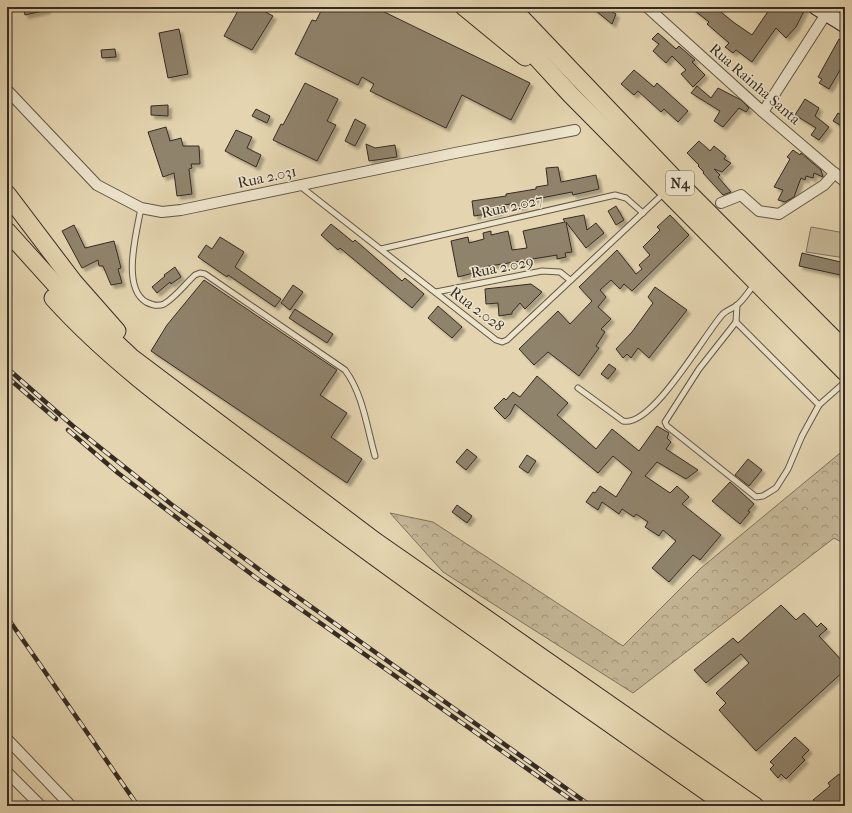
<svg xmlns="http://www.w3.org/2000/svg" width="852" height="813" font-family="'IM FELL French Canon',serif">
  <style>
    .forest { fill: url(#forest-crowns); stroke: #7e725e }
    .park { fill: #c6b898; stroke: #7e725e }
    .building { fill: #90836c; stroke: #362b23; filter: url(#shadow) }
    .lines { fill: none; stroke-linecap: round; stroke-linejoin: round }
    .service-casing { stroke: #625646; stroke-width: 7 }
    .minor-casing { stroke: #625646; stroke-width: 12 }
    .secondary-casing { stroke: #362b23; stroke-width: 17 }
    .trunk-casing { stroke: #362b23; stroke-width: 19 }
    .service { stroke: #ede4cc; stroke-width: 5 }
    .minor { stroke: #ede4cc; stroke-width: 10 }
    .secondary { stroke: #ede4cc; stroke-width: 15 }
    .trunk { stroke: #e4d5b0; stroke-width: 17 }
    .rail-casing { stroke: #362b23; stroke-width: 4.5 }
    .rail { stroke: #ede4cc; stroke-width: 3; stroke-dasharray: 9; stroke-linecap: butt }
    .labels { text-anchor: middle; stroke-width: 3; stroke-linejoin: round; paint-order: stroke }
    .shield { fill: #ede4cc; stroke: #6d6256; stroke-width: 1 }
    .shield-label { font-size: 14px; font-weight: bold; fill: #362b23 }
    .street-label { font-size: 15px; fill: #362b23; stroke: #ede4cc }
  </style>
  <defs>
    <pattern id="forest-crowns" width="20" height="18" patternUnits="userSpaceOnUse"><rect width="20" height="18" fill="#c6b898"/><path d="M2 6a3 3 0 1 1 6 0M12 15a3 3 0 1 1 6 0" fill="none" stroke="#a2967c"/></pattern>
    <filter id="shadow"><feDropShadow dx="3.5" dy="3.5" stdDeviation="1" flood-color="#0004"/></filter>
  </defs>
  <rect width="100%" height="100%" fill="#e4d5b0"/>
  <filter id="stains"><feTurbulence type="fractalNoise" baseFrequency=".005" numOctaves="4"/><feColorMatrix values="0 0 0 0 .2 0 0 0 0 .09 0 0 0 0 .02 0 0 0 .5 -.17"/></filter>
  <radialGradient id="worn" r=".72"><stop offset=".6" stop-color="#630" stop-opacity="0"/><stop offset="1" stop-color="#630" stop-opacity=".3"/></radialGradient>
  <polygon class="forest" points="845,449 845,544 834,538 633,693 443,572 390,513 433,522 623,646 701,568"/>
  <polygon class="park" points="811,227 845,233 845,258 806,252"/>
  <g class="building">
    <polygon points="23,7 47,7 47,10 25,15"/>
    <polygon points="240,7 256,7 273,16 252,50 224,36"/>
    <polygon points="323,7 374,7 530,83 511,120 462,95 446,128 370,91 374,84 362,77 358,85 295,54 312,20 316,21"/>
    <polygon points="591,7 604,7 616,14 612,24"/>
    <polygon points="690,7 715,7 733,22 752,35 771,7 806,7 796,27 786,38 776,28 752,62 736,50 733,53 725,47 729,43 707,24 709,22"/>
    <polygon points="179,29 188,74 168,78 159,33"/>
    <polygon points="658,33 676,49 679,46 688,54 695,60 692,62 705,75 693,87 681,74 686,70 672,56 666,63 653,51 659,44 652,39"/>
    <polygon points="839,39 845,42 845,74 840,70 829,89 819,83 822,79 818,77"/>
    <polygon points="115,49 116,57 102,58 101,50"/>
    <polygon points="634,70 654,87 657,83 688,111 678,122 664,109 661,112 638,91 634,95 621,84"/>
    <polygon points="305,83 338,99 327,121 336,125 317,161 273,140 281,124 283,125"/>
    <polygon points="697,86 711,98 718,88 741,100 749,108 746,112 739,108 723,127 714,121 720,111 691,93"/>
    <polygon points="805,99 819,108 815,116 829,127 819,140 811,135 816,128 795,115"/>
    <polygon points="168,105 168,116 151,115 151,106"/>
    <polygon points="256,109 270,116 267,123 252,116"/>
    <polygon points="838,113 845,117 845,128 833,121"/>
    <polygon points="355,119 366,125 355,146 345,141"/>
    <polygon points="166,127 170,141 181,138 183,146 199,146 200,164 191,164 192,168 189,169 192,194 177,196 174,173 163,177 148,132"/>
    <polygon points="236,130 252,137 247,148 261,155 256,167 225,151"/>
    <polygon points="699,141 710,151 714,146 726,156 724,159 731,163 722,172 714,169 720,175 718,177 731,192 723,195 703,173 704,172 698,166 699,165 687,153"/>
    <polygon points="366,144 375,148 395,145 397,157 369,161"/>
    <polygon points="793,150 800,155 801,153 821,170 823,177 814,173 813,178 806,176 805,180 801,178 794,197 785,202 778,200 783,190 774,187 790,159 787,157"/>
    <polygon points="558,167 561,182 596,175 599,189 573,195 572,192 531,200 523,202 524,206 517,207 516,203 499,206 499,212 474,216 472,201 506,196 506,194 536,189 536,187 548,185 546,168"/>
    <polygon points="616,206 624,220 616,225 608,211"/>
    <polygon points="584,215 587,230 596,223 604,233 586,248 566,222 572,252 565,253 566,257 557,259 557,255 484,267 485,270 458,277 451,241 468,237 469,243 484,239 483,233 491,231 491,235 508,231 512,250 527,248 523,231 565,222 563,219"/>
    <polygon points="670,215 689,235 632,291 624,284 620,289 611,280 600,290 606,297 598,307 611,319 601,329 605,332 596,346 599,348 579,376 548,352 534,365 519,349 558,311 570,324 592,301 579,287 617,250 636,274 642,269 639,265 650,255 643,247 660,230 657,227"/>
    <polygon points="331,224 353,242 355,240 402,281 405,278 424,294 412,308 340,248 338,250 321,235"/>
    <polygon points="74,225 85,248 114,241 121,268 118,269 122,283 111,285 103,266 99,266 98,260 82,268 62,231"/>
    <polygon points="220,237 244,252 235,267 281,299 275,307 228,275 227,277 198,257 206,245 212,249"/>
    <polygon points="802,253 845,263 845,276 799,266"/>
    <polygon points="175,267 181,277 171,284 170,282 157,293 152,287 165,276 164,275"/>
    <polygon points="204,280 337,370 320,395 347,413 331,437 362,459 347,483 151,351 167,325"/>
    <polygon points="531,284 542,292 525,309 520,303 512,312 512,314 499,316 498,303 486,304 485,289"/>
    <polygon points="293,285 303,292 290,310 281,303"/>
    <polygon points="655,287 687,310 649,358 638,348 631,358 627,354 623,358 616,349 632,332 653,303 648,297"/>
    <polygon points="438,306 462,327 452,338 428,318"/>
    <polygon points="295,309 333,334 327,343 289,318"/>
    <polygon points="609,364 616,369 608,379 601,374"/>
    <polygon points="537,376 568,403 557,415 596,449 612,429 639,451 657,426 669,433 667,438 671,442 666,449 698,470 686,479 657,462 645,476 670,493 677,486 689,497 682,504 721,535 700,560 693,555 669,582 652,568 676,541 663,530 659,536 645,527 648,522 636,514 634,517 622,509 619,514 602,502 598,510 586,502 593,492 595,493 600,486 616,497 632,472 613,456 598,473 515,404 510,414 505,419 494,408 504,398 506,400 513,392 520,397"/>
    <polygon points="467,449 477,457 466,470 456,462"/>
    <polygon points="527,455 536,461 528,473 519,467"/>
    <polygon points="748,459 762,470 749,486 735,475"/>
    <polygon points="730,482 754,504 748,511 750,512 740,524 712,501"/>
    <polygon points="457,505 472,516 467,523 452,512"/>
    <polygon points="781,605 796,620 804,613 817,627 821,623 827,629 819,636 845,664 845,670 756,751 719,710 726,703 716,693 749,663 741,654 706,683 694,670 733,638 738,643"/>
    <polygon points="795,737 809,750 802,757 805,760 786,779 781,774 778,778 770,769 774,765 770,762"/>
    <polygon points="839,774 845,782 845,806 818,806 813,800 830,786 828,783"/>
  </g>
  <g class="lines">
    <g class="service-casing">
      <g id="service">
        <polyline points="300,186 496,340 502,342 507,340 664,193"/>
        <path d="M141,208c-4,23 -20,79 5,94 6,3 12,5 18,2 12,-7 21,-20 31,-29l5,-2 5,1 140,96c18,24 22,58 30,86"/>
        <polyline points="381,249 615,195 626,198 643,213"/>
        <polyline points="436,292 542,271 560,272 570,280"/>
        <polyline points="737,305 736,322 699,369 665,422 667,426 756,497 763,496 776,488 788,469 802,436 819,405 845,382"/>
        <polyline points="736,322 819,405"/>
        <path d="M578,388l45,33c29,7 81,-86 99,-106 4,-5 11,-6 15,-10 7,-5 12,-15 18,-21"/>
      </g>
    </g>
    <g class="minor-casing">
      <g id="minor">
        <polyline points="647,7 763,112 845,182"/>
        <polyline points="7,90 97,185 141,208 162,212 181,210 455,153 575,130"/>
        <polyline points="763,112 826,14"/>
        <polyline points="721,203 741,195 759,211 779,214 824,185 835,173"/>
        <polyline points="7,739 71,806"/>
        <polyline points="7,772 41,806"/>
      </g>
    </g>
    <g class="secondary-casing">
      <polyline id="secondary" points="816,7 845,25"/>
    </g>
    <g class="trunk-casing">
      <g id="trunk">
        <polyline points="464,7 525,57"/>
        <polyline points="490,7 570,94 845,372"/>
        <polyline points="511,7 675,179 845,350"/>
        <polyline points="7,194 73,281 117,331"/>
        <polyline points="7,231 63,293 131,357 375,541 755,806"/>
        <path d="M53,298c64,71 145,126 221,184 148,112 301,217 453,324"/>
      </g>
    </g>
    <use href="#service" class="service"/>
    <use href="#minor" class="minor"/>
    <use href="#secondary" class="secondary"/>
    <use href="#trunk" class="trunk"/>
    <g class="rail-casing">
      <g id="rail">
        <polyline points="7,368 73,426 171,504 264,573 591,806"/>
        <polyline points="7,377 56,419"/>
        <polyline points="68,430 118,473 255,577 580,806"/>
        <polyline points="7,617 138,806"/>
      </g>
    </g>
    <use href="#rail" class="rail"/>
  </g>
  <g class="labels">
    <rect class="shield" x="666" y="171" width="28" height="24" rx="3"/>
    <g class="shield-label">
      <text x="680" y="188">N4</text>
    </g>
    <g class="street-label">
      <text transform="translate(755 84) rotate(41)" y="5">Rua Rainha Santa</text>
      <text transform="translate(267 177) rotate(-12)" y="5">Rua 2.031</text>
      <text transform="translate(512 206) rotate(-13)" y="5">Rua 2.027</text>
      <text transform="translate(502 267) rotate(-11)" y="5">Rua 2.029</text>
      <text transform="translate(477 309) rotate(37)" y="5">Rua 2.028</text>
    </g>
  </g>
  <rect width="852" height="813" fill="none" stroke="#e4d5b0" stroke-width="24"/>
  <rect x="8" y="8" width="836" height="797" fill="none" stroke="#362b23" stroke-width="2"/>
  <rect x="12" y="12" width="828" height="789" fill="none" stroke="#362b23"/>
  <rect width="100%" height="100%" filter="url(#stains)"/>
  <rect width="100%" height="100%" fill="url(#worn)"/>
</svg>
